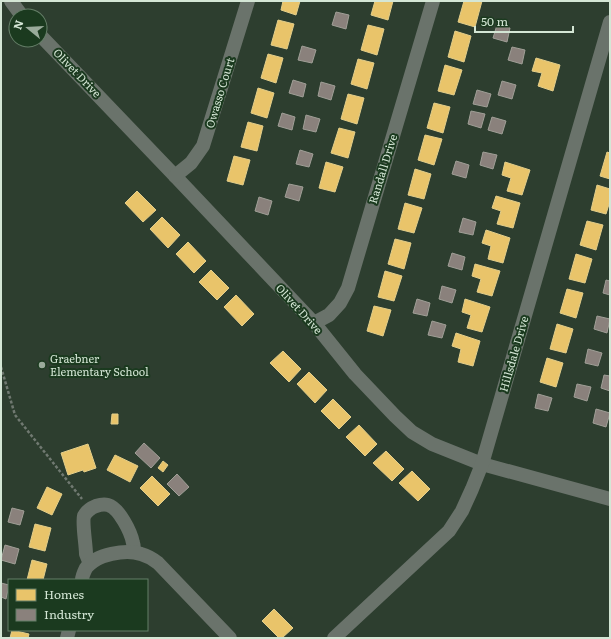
<svg xmlns="http://www.w3.org/2000/svg" width="611" height="639" font-family="Literata,serif">
  <style>
    .homes { fill: #e9c46a; stroke: #e3ce8a }
    .industry { fill: #8a817c; stroke: #a09f97 }
    .lines { fill: none; stroke-linecap: round; stroke-linejoin: round }
    .path { stroke: #707971; stroke-width: 2.5; stroke-dasharray: 3 2; stroke-linecap: butt }
    .minor { stroke: #6a736b; stroke-width: 14 }
    .poi-dot { fill: #9aab9b; stroke: #1b3a1f; stroke-width: 1.5 }
    .labels { text-anchor: middle; stroke-width: 4; stroke-linejoin: round; paint-order: stroke }
    .street-label { font-size: 11px; fill: #d4e6d5; stroke: #1b3a1f }
    .poi-label { font-size: 11px; fill: #d4e6d5; stroke: #1b3a1f; text-anchor: start }
  </style>
  <rect width="100%" height="100%" fill="#2d3e2f"/>
  <g class="homes">
    <polygon points="283,1 300,1 296,15 281,10"/>
    <polygon points="375,1 393,1 388,20 371,15"/>
    <polygon points="464,1 482,1 475,27 458,22"/>
    <polygon points="278,20 294,24 287,49 271,45"/>
    <polygon points="368,25 384,29 377,55 361,50"/>
    <polygon points="455,31 471,36 464,62 448,57"/>
    <polygon points="268,54 283,58 276,83 261,78"/>
    <polygon points="536,58 560,65 553,91 538,86 542,73 532,71"/>
    <polygon points="358,59 374,63 367,89 351,84"/>
    <polygon points="445,65 462,70 454,95 438,91"/>
    <polygon points="258,88 274,93 267,118 251,113"/>
    <polygon points="348,94 364,98 357,124 341,119"/>
    <polygon points="434,103 450,107 443,133 427,128"/>
    <polygon points="248,122 263,126 257,151 241,147"/>
    <polygon points="339,128 355,132 348,158 331,153"/>
    <polygon points="425,135 442,139 434,165 418,160"/>
    <polygon points="607,152 610,153 610,179 600,176"/>
    <polygon points="234,156 250,160 243,185 227,181"/>
    <polygon points="326,162 343,167 335,192 319,188"/>
    <polygon points="505,162 530,170 522,195 507,191 511,178 502,175"/>
    <polygon points="415,169 431,174 424,199 408,195"/>
    <polygon points="597,185 610,189 610,201 606,214 591,210"/>
    <polygon points="137,191 156,210 143,222 125,203"/>
    <polygon points="496,196 520,203 513,228 497,224 501,211 492,208"/>
    <polygon points="405,203 422,208 414,233 398,229"/>
    <polygon points="162,217 180,235 168,248 150,229"/>
    <polygon points="587,221 603,225 596,250 580,245"/>
    <polygon points="486,230 510,238 503,263 488,259 491,246 482,243"/>
    <polygon points="395,239 411,243 404,269 388,264"/>
    <polygon points="188,242 206,261 194,273 176,254"/>
    <polygon points="576,254 592,259 585,283 569,279"/>
    <polygon points="475,264 500,271 492,296 477,292 481,279 472,276"/>
    <polygon points="211,270 229,288 217,300 199,282"/>
    <polygon points="385,271 402,276 394,301 378,297"/>
    <polygon points="567,289 583,293 576,318 560,313"/>
    <polygon points="236,295 254,314 242,326 224,307"/>
    <polygon points="465,299 490,307 482,332 467,328 471,315 462,312"/>
    <polygon points="374,306 391,310 383,336 367,331"/>
    <polygon points="557,324 573,329 566,353 550,349"/>
    <polygon points="456,333 480,341 473,366 458,362 461,349 452,346"/>
    <polygon points="283,351 301,369 289,382 270,363"/>
    <polygon points="547,358 563,363 556,387 540,382"/>
    <polygon points="309,372 327,390 315,403 297,384"/>
    <polygon points="333,399 351,417 339,429 321,411"/>
    <polygon points="112,414 118,414 118,424 111,424"/>
    <polygon points="359,425 377,444 365,456 346,437"/>
    <polygon points="88,444 96,468 84,472 83,470 68,475 61,453"/>
    <polygon points="386,451 404,469 392,481 373,463"/>
    <polygon points="115,455 138,466 130,482 107,470"/>
    <polygon points="163,461 168,465 163,472 158,468"/>
    <polygon points="412,471 430,489 418,501 399,483"/>
    <polygon points="152,476 170,494 158,506 140,488"/>
    <polygon points="47,487 62,494 52,515 37,508"/>
    <polygon points="35,524 51,528 45,551 29,547"/>
    <polygon points="32,560 47,564 43,580 27,580"/>
    <polygon points="274,609 293,628 282,638 279,638 262,621"/>
    <polygon points="12,630 29,634 28,638 10,638"/>
  </g>
  <g class="industry">
    <polygon points="336,12 349,15 346,29 332,25"/>
    <polygon points="497,25 510,28 507,42 493,38"/>
    <polygon points="302,46 316,50 312,63 298,60"/>
    <polygon points="512,47 525,50 522,64 508,60"/>
    <polygon points="293,80 306,84 303,97 289,93"/>
    <polygon points="502,81 516,85 512,99 498,95"/>
    <polygon points="321,82 335,86 331,100 318,96"/>
    <polygon points="477,90 491,94 487,107 473,104"/>
    <polygon points="471,111 485,114 481,128 468,124"/>
    <polygon points="282,113 295,117 292,130 278,126"/>
    <polygon points="306,115 320,119 316,132 303,129"/>
    <polygon points="492,117 506,121 502,134 488,130"/>
    <polygon points="300,150 313,154 309,167 296,164"/>
    <polygon points="483,152 497,155 493,169 480,165"/>
    <polygon points="456,161 469,165 466,178 452,174"/>
    <polygon points="289,184 303,187 299,201 285,197"/>
    <polygon points="259,197 272,201 268,215 255,211"/>
    <polygon points="463,218 476,222 473,235 459,232"/>
    <polygon points="452,253 465,257 462,270 448,266"/>
    <polygon points="606,280 610,281 610,295 603,293"/>
    <polygon points="442,286 456,290 452,303 439,299"/>
    <polygon points="417,299 430,303 427,316 413,313"/>
    <polygon points="597,316 610,319 607,333 594,329"/>
    <polygon points="432,321 446,325 442,338 428,335"/>
    <polygon points="588,349 602,353 598,366 585,363"/>
    <polygon points="604,375 610,376 610,391 601,388"/>
    <polygon points="577,384 591,387 587,401 574,397"/>
    <polygon points="538,394 552,398 548,411 535,408"/>
    <polygon points="596,409 610,413 606,427 593,423"/>
    <polygon points="144,443 160,458 151,468 135,453"/>
    <polygon points="177,474 189,487 179,496 167,484"/>
    <polygon points="12,508 24,511 20,525 8,522"/>
    <polygon points="5,545 19,549 15,564 1,560"/>
    <polygon points="1,583 9,585 6,599 1,597"/>
  </g>
  <g class="lines">
    <polyline class="path" points="1,367 15,415 82,499"/>
    <g class="minor">
      <polyline points="11,1 22,16"/>
      <polyline points="40,35 175,176 314,323 355,374 395,416 412,432 432,444 482,464 610,499"/>
      <polyline points="175,176 191,163 203,146 248,1"/>
      <polyline points="314,323 329,315 340,303 348,288 433,1"/>
      <path d="M91,563l-3,-4 -2,-5c0,-9 -4,-31 -2,-38 2,-4 7,-8 12,-10 3,-1 8,-2 12,-1 11,3 23,27 25,38 1,3 1,6 0,9"/>
      <path d="M82,580c0,-4 2,-8 4,-12 10,-14 40,-19 55,-14 7,2 12,5 17,9l72,75"/>
      <polyline points="67,638 69,630"/>
      <polyline points="334,638 449,531 462,511 472,489 482,464 610,22"/>
    </g>
  </g>
  <circle class="poi-dot" cx="42" cy="365" r="4"/>
  <g class="labels">
    <g class="street-label">
      <text transform="translate(77 73) rotate(46)" y="4">Olivet Drive</text>
      <text transform="translate(220 93) rotate(-73)" y="4">Owasso Court</text>
      <text transform="translate(383 169) rotate(-73)" y="4">Randall Drive</text>
      <text transform="translate(299 309) rotate(48)" y="4">Olivet Drive</text>
      <text transform="translate(514 354) rotate(-74)" y="4">Hillsdale Drive</text>
    </g>
    <g class="poi-label">
      <text x="50" y="363">Graebner<tspan x="50" dy="13">Elementary School</tspan></text>
    </g>
  </g>
  <rect width="611" height="639" fill="none" stroke="#d4e6d5" stroke-width="4"/>
  <rect x="8" y="579" width="140" height="52" fill="#1b3a1f" stroke="#657f68"/>
  <rect x="16" y="589" width="20" height="12" fill="#e9c46a" stroke="#657f68"/>
  <text x="44" y="599" font-size="12" fill="#d4e6d5">Homes</text>
  <rect x="16" y="609" width="20" height="12" fill="#8a817c" stroke="#657f68"/>
  <text x="44" y="619" font-size="12" fill="#d4e6d5">Industry</text>
  <g transform="translate(28 28) rotate(288)"><circle r="19" fill="#1b3a1f" stroke="#657f68"/>
  <path d="M0-3L7 15L0 10L-7 15Z" fill="#9aab9b"/>
  <text y="-6" font-size="11" font-weight="bold" text-anchor="middle" fill="#d4e6d5">N</text>
  </g>
  <path d="M475 26v6h98v-6" fill="none" stroke="#d4e6d5" stroke-width="2"/>
  <text x="481" y="26" font-size="12" fill="#d4e6d5" stroke="#1b3a1f" stroke-width="3" paint-order="stroke">50 m</text>
</svg>
